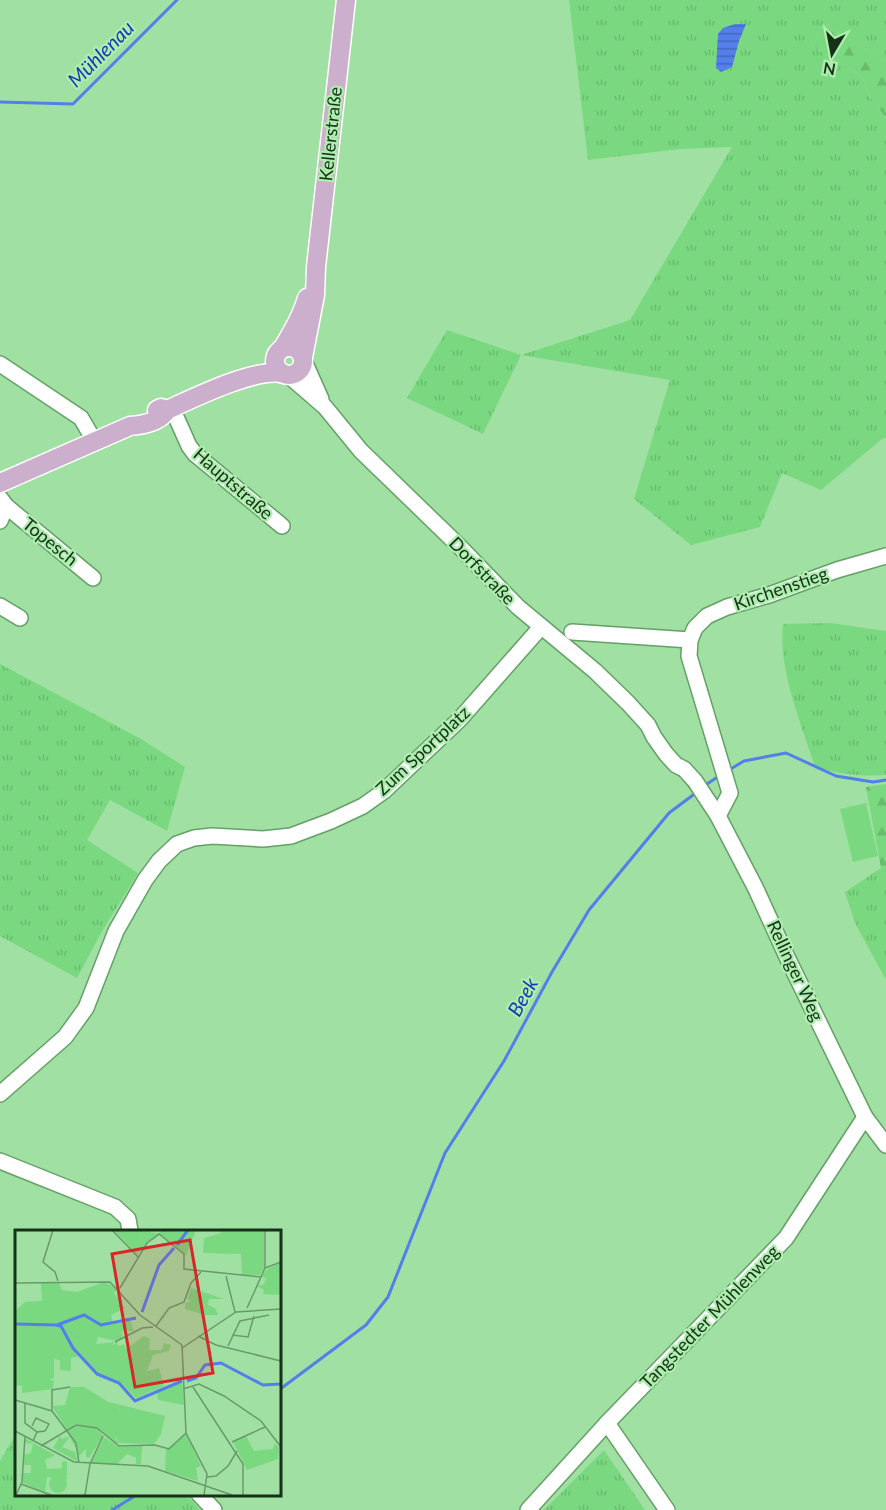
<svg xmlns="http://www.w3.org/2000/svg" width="886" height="1510" font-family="Lato,sans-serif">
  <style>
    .grass { fill: url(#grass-tufts) }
    .forest { fill: url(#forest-firs) }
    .pitch { fill: #7ad980 }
    .water { fill: url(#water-rules) }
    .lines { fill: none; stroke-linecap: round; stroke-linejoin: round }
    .stream { stroke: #537feb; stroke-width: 3 }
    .minor-casing { stroke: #63a166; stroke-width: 18 }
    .major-casing { stroke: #fff; stroke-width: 21 }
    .minor { stroke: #fff; stroke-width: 15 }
    .major { stroke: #cbafcc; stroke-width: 18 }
    .labels { text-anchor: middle; stroke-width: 4.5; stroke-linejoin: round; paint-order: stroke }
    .street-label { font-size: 18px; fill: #173119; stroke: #adeeae }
    .water-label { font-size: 20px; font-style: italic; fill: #173bb8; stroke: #adeeae }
    .inset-river { fill: none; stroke: #537feb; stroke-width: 3 }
    .inset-road { fill: none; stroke: #699a6b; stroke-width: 1.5 }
    .view { fill: #d62828; fill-opacity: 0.15; stroke: #d62828; stroke-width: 3 }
    .inset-edge { fill: none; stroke: #173119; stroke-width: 3 }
  </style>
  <defs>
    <pattern id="grass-tufts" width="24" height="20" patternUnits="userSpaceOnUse" patternTransform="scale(1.5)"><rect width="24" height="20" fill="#7ad980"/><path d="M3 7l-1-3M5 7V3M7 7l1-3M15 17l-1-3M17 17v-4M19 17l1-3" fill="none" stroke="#69bb6e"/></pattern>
    <pattern id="forest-firs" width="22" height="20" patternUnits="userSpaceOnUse" patternTransform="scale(1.5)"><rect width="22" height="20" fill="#7ad980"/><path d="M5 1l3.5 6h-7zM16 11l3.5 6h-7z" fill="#69bb6e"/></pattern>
    <pattern id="water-rules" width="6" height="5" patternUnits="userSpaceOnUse" patternTransform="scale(1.5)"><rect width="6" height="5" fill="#537feb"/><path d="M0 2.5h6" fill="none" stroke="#4469be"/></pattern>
  </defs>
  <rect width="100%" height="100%" fill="#a0e0a2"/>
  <g class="grass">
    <polygon points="569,0 886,0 886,61 823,24 812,46 861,76 871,98 886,118 886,438 882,439 821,490 782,473 760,527 691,545 634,499 670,380 521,355 483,434 407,398 447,330 521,355 630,320 732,147 680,149 588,160"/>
    <path d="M831,623l55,8v144c-23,2 -48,-1 -71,-8 -14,-44 -37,-97 -32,-143z"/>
    <polygon points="0,664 141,739 185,767 167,831 110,800 87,840 138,873 101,933 77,978 0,936"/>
    <polygon points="886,867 886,980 855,923 845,892 881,868"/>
    <polygon points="16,1434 16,1494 186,1494 200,1510 0,1510 0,1461"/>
    <polygon points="604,1450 645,1510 544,1510"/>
  </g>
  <g class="forest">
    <polygon points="823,24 886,61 886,118 871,98 861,76 812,46"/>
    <polygon points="886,784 886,867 881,868 866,787"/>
  </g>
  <polygon class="pitch" points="866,803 878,856 853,862 840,809"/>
  <polygon class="water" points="735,24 746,24 739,41 732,67 721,72 716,68 718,34 723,28"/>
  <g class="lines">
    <g class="stream">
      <polyline points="0,102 73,104 177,0"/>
      <polyline points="729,770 744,761 786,753 836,776 873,782 886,780"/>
      <polyline points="704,786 719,776"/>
      <polyline points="279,1390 366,1325 388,1297 445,1153 504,1061 552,972 589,910 669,813 697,792"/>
      <polyline points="112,1510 138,1494"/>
    </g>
    <g class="minor-casing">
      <g id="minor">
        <polyline points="304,361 321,399"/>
        <polyline points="0,364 81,418 95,442"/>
        <polyline points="288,375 325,407 361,451 458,545 518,607 595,671 628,703 648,725 654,737 666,754 676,765 684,769 695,781 718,816 756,889 787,957 865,1117 886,1145"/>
        <polyline points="172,408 189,446 195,454 282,526"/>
        <polyline points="0,498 6,506 0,521"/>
        <polyline points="6,506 93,578"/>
        <polyline points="0,606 20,618"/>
        <polyline points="572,632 690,640 695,628 707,616 727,607 769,595 837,570 886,556"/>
        <polyline points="690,640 689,656 730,793 718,816"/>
        <polyline points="0,1094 65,1037 86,1008 116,931 145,880 159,861 177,844 194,838 212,836 263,839 291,836 331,821 363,806 384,791 460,719 541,627"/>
        <polyline points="0,1161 115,1207 128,1219 130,1231"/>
        <polyline points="607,1423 667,1510"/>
        <polyline points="199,1494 214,1510"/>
        <polyline points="528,1510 607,1423 786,1238 865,1117"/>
      </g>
    </g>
    <g class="major-casing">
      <g id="major">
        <circle cx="289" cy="361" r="14"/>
        <path d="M282,349c10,-16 20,-33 25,-51"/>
        <polyline points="303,357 315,295 316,267 346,0"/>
        <path d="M157,410l4,-2 6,2c29,-13 85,-41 115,-37"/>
        <path d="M0,483l130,-57c14,-1 30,-4 37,-16"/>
      </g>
    </g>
    <use href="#minor" class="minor"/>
    <use href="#major" class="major"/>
  </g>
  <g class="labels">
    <g class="street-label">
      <text transform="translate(331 134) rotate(-84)" y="6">Kellerstraße</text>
      <text transform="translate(233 484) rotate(41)" y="6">Hauptstraße</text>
      <text transform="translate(50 542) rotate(39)" y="6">Topesch</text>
      <text transform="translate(482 571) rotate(46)" y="6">Dorfstraße</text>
      <text transform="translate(781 589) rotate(-19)" y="6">Kirchenstieg</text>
      <text transform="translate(423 751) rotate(-43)" y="6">Zum Sportplatz</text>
      <text transform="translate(795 971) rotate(65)" y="6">Rellinger Weg</text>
      <text transform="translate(710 1317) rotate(-46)" y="6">Tangstedter Mühlenweg</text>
    </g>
    <g class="water-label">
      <text transform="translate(101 54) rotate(-45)" y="7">Mühlenau</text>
      <text transform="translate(523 997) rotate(-61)" y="7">Beek</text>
    </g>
  </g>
  <g transform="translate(15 1230)">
    <rect width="266" height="266" fill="#a0e0a2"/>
    <path d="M99,0h30l-4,8 5,7 -8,10zM173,0h8l-10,26 -14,-13zM205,0h44v38l-4,7h-18l-1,-21 -38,-1 1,-15 17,-5zM265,33v32l-17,-1 1,-4 -7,-4 7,-2 2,-6 -5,-1 6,-8zM89,52l14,6 -4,5 11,15 -14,7 2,7 16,-4 5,13h-12l1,8 -7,2 -18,-4 -2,7 18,-2 -2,4 5,-4 1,4 6,-2 2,5 18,-13 6,3 -1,11h13l2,-7 7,2 -2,6 -16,4 -6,16 12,-3 5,18 -28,12 -16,-16 -23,-8 -23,-26 -7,-15 6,16 7,7 -9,2v13l-11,-1v-10l-6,-1v19l-5,1 5,2 -1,8 -31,4v-7l-7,-1v-60l46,2 -1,-3 26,-8 -29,8h-42v-13l10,-9 17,-1 -1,-18h18l3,7 15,2zM176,58l33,11h-15l-1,6 7,3 3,7h-13l-20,-6v-6l7,-2 -5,-2zM167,150l2,25 -26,-5 -1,-9zM55,157h14l36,22 -5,29 4,5h-4l-16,-15 -24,-4 -8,6 -15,-24 13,-1zM60,195l23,4 5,7 -14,22 -3,-1v-8l-7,7 -12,-25zM171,204l15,32 -5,2 2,13 -33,-10 1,-22zM45,206l2,3 8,-3 -8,11 13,5 3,10 -25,-14zM231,206l8,15 19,-2 2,-6 4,5 -1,11 -31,11 -14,-28zM89,207l15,10 23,-1 -1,18h-5v-6l-9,-4 -10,10h-26zM11,209l29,16 -10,5 2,9 15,-1v-6l5,-1v18l-20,-2 -2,16 -22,-10v-10h8v-8h-8v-10l8,-2 2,-9 -10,-2z" fill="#7ad980"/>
    <path d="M129,0l14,4 6,-4 24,2 -16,11 -12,-8 -15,10 -5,-7zM94,172l56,14 -4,18 -7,10 -39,-1 4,-1 -5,-7 6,-26z" fill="#7ad980"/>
    <path d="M34 254a9 9 0 1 1 18 0a9 9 0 1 1-18 0Z" fill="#7ad980"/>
    <path class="inset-river" d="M162,15l11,-15M127,82l17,-47 15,-17M0,94l40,1M40,95l6,1 12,22 24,26 22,9 16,18 47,-20M42,95l27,-10 17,10 35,-7M172,151l9,-3 9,-13 16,-2 42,22 18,-1"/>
    <path class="inset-road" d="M38,0l-10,32 12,10 3,9M97,0l26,27M250,0v38M211,46l9,36M0,53l95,-1 30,33 42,30M105,58l27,-45 12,-9 25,20v15l77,8M232,78l18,-40 16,-6M141,96l13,-18 15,-6 7,-19 10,-11M217,105l16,2 6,-21M183,106l18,9 65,16M100,112l27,-14 11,-1M167,115l4,88 21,41 -3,21M213,116l12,-25 29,-6M167,118l54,-36 45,-3M178,157l50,77v31M168,159l16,-5 25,12 37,25 20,26M0,170l37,11 24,32 3,20M10,173v20l12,9 -4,9M37,181v-21l18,-3M17,196l4,-8 13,6 -4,7 -8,1M0,201l59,31 74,4 84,29M217,212l33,-15M26,216l35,-21 21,3 22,18 36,-1 14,4 17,-16M192,247l9,-1 12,-10 9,-15M6,254l30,11M1,265l6,-13 3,-45M70,265l5,-31 13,-28"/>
    <path class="view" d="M175,10l23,133 -78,14 -23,-133z"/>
    <rect width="266" height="266" class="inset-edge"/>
  </g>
  <g transform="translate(832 54) rotate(190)" stroke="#adeeae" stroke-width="4.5" paint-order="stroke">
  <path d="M0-4.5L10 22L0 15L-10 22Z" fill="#173119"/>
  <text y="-9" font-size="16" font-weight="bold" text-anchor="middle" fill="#173119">N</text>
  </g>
</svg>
